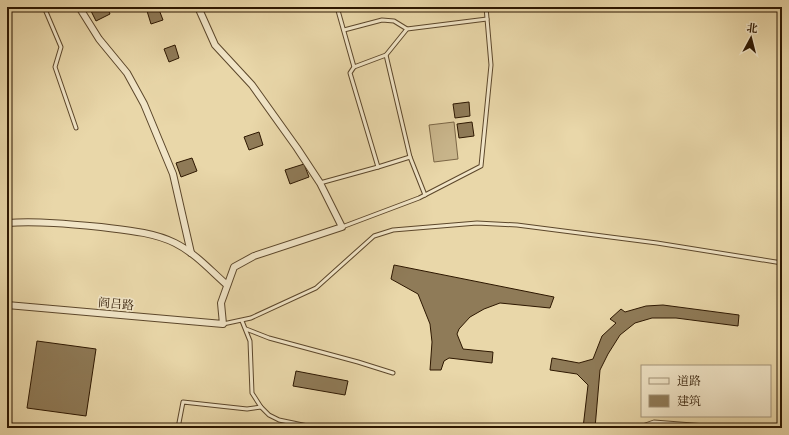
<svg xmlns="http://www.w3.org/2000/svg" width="789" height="435" font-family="'IM FELL Great Primer','Noto Serif SC',serif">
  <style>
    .pitch { fill: #c9b68c; stroke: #7b6646 }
    .building { fill: #8f7b58; stroke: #2d1701 }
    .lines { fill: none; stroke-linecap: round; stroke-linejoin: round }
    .service-casing { stroke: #5c472b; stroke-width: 5 }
    .minor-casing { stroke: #5c472b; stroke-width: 8 }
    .service { stroke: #f1e5c7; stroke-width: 3 }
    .minor { stroke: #f1e5c7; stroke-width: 6 }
    .labels { text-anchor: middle; stroke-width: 3.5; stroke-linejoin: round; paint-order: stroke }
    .street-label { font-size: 12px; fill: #2d1701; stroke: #f1e5c7 }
  </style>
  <rect width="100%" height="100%" fill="#e9d7a9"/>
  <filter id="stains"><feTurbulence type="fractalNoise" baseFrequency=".005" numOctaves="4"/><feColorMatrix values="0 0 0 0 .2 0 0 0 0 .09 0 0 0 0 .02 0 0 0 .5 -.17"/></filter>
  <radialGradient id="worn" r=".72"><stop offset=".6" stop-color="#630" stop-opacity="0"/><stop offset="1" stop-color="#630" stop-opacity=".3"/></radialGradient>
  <polygon class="pitch" points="454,122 458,159 434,162 429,125"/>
  <g class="building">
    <polygon points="93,7 107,7 110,14 96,21 90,9"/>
    <polygon points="158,7 163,20 151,24 147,11"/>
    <polygon points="175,45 179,58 169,62 164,49"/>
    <polygon points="469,102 470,116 455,118 453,104"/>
    <polygon points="472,122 474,136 459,138 457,124"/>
    <polygon points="259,132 263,145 249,150 244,137"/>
    <polygon points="192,158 197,171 181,177 176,163"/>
    <polygon points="304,164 309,177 290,184 285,170"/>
    <polygon points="394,265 554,297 550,308 500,303 484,309 470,317 459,329 457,334 463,349 493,352 492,363 449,358 444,361 441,370 430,370 432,342 430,324 418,294 391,279"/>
    <polygon points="663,305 739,315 738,326 676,318 652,318 635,323 620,335 608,354 600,370 595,428 583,428 588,385 577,374 550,370 552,358 579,363 593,359 602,336 616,323 610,319 621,309 625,312 646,306"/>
    <polygon points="37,341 96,349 86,416 27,408"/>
    <polygon points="296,371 348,381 345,395 293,386"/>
  </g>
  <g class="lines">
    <g class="service-casing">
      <g id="service">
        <polyline points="44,7 61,47 55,67 76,128"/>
        <polyline points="337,7 354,67 386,55 410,157 425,195"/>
        <polyline points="344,30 382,20 394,21 407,29"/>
        <polyline points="386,55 407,29 487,19"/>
        <polyline points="354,67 350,73 378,167"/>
        <polyline points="320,183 378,167 410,157"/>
        <polyline points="342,227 419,198 481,166 491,65 486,7"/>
        <polyline points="242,321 250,341 252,393 261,407 269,415 279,420 317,428"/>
        <polyline points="223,324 251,318 316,288 374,236 393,230 477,223 517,225 657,243 782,263"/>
        <polyline points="246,329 269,338 358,362 393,373"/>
        <polyline points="178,428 183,402 247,409 261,407"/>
        <polyline points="395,428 411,428"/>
        <polyline points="637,428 654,422 731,428"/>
      </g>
    </g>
    <g class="minor-casing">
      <g id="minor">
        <polyline points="79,7 99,39 127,73 144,104 173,174 191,253"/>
        <path d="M7,223c31,-2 63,1 94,4 24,3 52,5 74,16 20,10 35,27 52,42"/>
        <polyline points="7,305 223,324 221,303 234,267 254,256 342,227 320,183 297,148 252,85 215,45 198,7"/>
      </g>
    </g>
    <use href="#service" class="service"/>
    <use href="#minor" class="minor"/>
  </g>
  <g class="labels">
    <g class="street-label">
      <text transform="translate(116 304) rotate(5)" y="4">阎吕路</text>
    </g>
  </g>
  <rect width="789" height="435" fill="none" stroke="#e9d7a9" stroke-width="24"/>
  <rect x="8" y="8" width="773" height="419" fill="none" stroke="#2d1701" stroke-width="2"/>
  <rect x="12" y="12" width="765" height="411" fill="none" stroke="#2d1701"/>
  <rect x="641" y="365" width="130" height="52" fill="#f1e5c7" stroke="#a39378"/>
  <rect x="649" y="378" width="20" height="6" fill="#f1e5c7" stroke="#a39378"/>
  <text x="677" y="385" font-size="12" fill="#2d1701">道路</text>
  <rect x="649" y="395" width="20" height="12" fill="#8f7b58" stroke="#a39378"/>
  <text x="677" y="405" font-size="12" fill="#2d1701">建筑</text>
  <g transform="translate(751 38) rotate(7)" stroke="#f1e5c7" stroke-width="3" paint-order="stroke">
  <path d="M0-3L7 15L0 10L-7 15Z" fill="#2d1701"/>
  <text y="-6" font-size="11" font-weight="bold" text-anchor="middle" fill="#2d1701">北</text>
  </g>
  <rect width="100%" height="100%" filter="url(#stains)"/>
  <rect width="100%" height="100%" fill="url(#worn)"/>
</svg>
